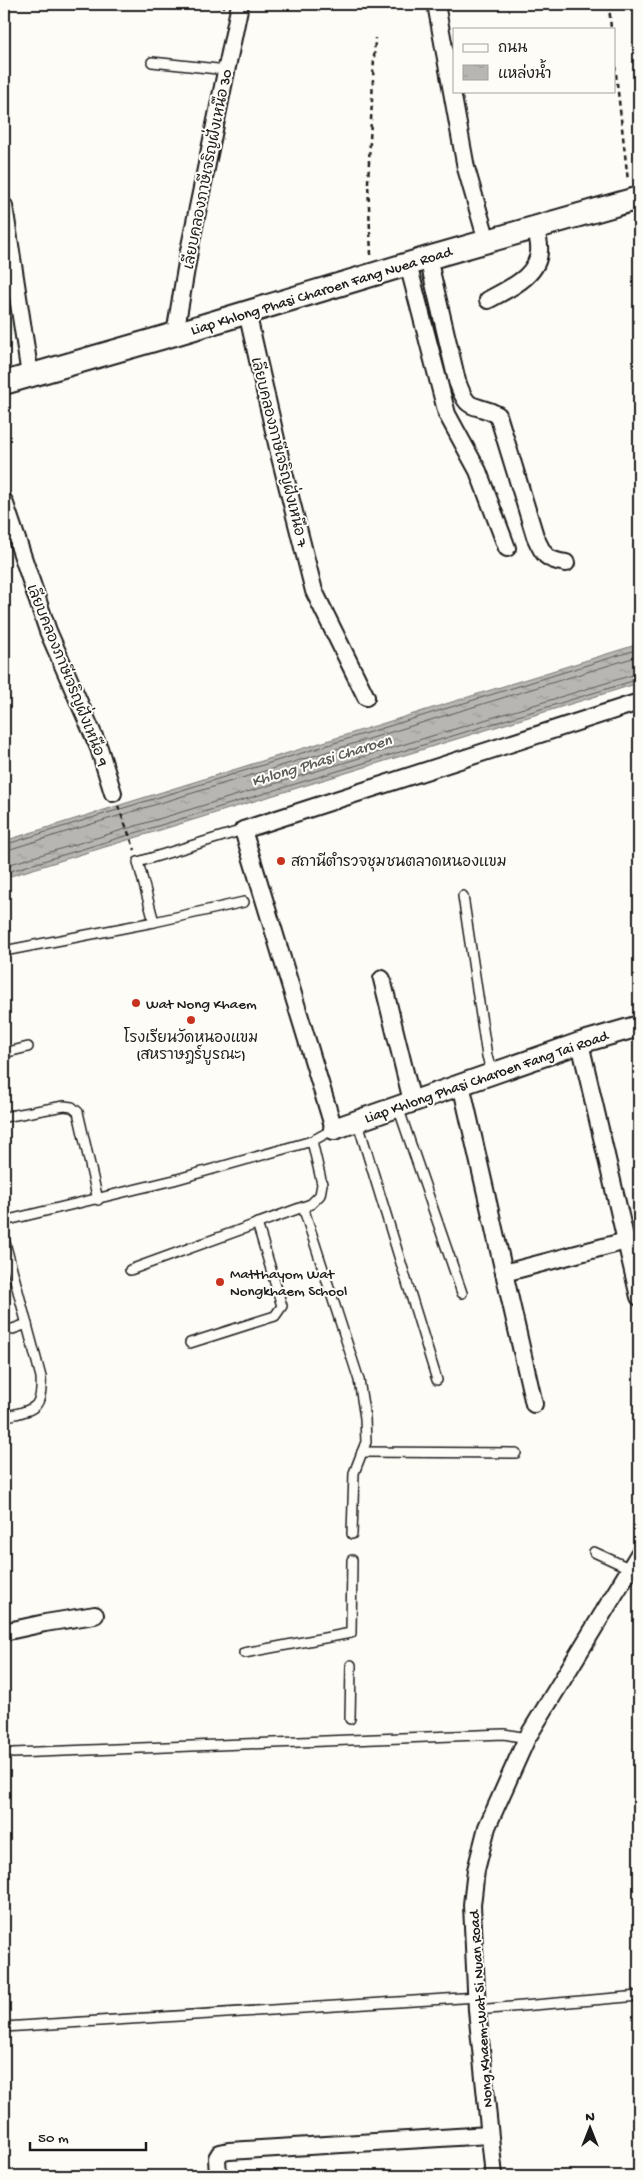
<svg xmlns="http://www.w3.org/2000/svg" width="643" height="2180" font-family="'Gochi Hand','Playpen Sans Thai',sans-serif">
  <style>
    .water { fill: url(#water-ripples); stroke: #797876 }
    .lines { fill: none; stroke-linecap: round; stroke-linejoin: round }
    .shore { stroke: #5a5a58; stroke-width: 1 }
    .service-casing { stroke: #1c1c1c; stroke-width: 12 }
    .minor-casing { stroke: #1c1c1c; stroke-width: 20 }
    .tertiary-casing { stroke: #1c1c1c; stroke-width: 24 }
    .secondary-casing { stroke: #1c1c1c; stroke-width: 26 }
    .path { stroke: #1c1c1c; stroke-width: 2.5; stroke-dasharray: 5 4; stroke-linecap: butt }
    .service { stroke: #fdfcf7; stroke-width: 9 }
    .minor { stroke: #fdfcf7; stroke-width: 16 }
    .tertiary { stroke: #fdfcf7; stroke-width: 20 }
    .secondary { stroke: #fdfcf7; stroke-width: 22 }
    .poi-dot { fill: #c8321e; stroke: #fdfcf7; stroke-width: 2 }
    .labels { text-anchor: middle; stroke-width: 4; stroke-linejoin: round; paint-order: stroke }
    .street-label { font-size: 15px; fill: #1c1c1c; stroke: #fdfcf7 }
    .poi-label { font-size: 15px; fill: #1c1c1c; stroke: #fdfcf7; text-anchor: start }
    .water-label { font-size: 16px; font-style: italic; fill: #5a5a58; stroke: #fdfcf7 }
  </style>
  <defs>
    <pattern id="water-ripples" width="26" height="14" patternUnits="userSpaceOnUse" patternTransform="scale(1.25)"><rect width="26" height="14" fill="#b7b6b2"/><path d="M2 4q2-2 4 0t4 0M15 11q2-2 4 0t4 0" fill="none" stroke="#9d9c98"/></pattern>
  </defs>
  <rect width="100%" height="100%" fill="#fdfcf7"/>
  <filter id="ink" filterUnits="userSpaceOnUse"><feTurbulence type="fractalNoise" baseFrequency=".02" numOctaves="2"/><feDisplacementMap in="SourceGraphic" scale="10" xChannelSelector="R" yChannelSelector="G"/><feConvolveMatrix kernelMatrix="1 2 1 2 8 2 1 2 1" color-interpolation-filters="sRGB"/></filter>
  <g filter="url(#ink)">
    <polygon class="water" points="639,644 639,683 4,878 4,841"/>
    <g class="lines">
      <g class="shore">
        <polyline points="4,845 639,649"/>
        <polyline points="4,851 639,656"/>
        <polyline points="4,866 639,673"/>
        <polyline points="4,873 639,679"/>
      </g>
      <g class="service-casing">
        <g id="service">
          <polyline points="152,62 227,70"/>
          <polyline points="463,896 487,1056 492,1073"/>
          <polyline points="154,922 244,902"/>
          <polyline points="4,951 154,922 138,862 243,830"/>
          <polyline points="4,1053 28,1047"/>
          <polyline points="398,1107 462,1293"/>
          <polyline points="4,1117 64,1106 72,1107 78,1112 98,1200"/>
          <polyline points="357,1120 437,1380"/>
          <polyline points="303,1207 359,1380 365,1418 366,1442 354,1473 352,1534"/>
          <polyline points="4,1221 174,1180 312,1141 334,1129"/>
          <path d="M4,1239l37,138c2,34 -8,32 -37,40"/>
          <polyline points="130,1270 311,1204 320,1195 322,1184 312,1141"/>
          <polyline points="4,1332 27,1324"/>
          <polyline points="190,1343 275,1316 282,1306 257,1223"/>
          <polyline points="362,1452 516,1453"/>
          <polyline points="594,1552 631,1569"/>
          <polyline points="244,1653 351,1633 352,1560"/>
          <polyline points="350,1719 351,1665"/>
          <polyline points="13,1753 504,1734 527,1738"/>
          <polyline points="477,2010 639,1996"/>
          <polyline points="4,2027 477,1997"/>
        </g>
      </g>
      <g class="minor-casing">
        <g id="minor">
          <polyline points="436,4 466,168 487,241"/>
          <polyline points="4,206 30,375"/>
          <path d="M428,258l29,123c12,34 15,20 41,34l37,121c8,18 10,24 31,27"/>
          <polyline points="408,264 447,414 478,471 507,548"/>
          <path d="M488,300c20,-11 54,-25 51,-54 0,-6 -3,-13 -4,-19"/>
          <polyline points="247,312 280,457 314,591 366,697"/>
          <polyline points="175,334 189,251 240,4"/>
          <polyline points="4,501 48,631 99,748 113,793"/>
          <polyline points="382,979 412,1101"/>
          <polyline points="580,1043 639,1297"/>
          <polyline points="461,1084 534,1404"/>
          <polyline points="334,1129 243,830 639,702"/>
          <polyline points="504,1273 626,1241"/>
          <polyline points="4,1632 45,1623 95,1615"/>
          <polyline points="218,2176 217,2158 220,2153 229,2151 489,2135"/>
          <polyline points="494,2176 477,2010 472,1905 476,1870 487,1827 527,1738 639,1554"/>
        </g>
      </g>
      <g class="tertiary-casing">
        <polyline id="tertiary" points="334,1129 580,1043 639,1026"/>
      </g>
      <g class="secondary-casing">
        <polyline id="secondary" points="4,383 175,334 428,258 639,198"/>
      </g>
      <g class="path">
        <polyline points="196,4 225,7"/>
        <polyline points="609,4 611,29"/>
        <polyline points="614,56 628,181"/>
        <polyline points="371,255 368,182 375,38"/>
        <polyline points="118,806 135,850"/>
      </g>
      <use href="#service" class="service"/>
      <use href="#minor" class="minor"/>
      <use href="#tertiary" class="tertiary"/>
      <use href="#secondary" class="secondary"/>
    </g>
  </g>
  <g class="poi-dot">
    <circle cx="281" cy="861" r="5"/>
    <circle cx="136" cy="1003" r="5"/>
    <circle cx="191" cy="1020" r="5"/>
    <circle cx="220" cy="1282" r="5"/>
  </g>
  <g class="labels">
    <g class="street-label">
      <text transform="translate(207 169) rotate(-79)" y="5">เลียบคลองภาษีเจริญฝั่งเหนือ 30</text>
      <text transform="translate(321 290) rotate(-17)" y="5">Liap Khlong Phasi Charoen Fang Nuea Road</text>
      <text transform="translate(280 452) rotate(76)" y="5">เลียบคลองภาษีเจริญฝั่งเหนือ 7</text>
      <text transform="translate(68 675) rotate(68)" y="5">เลียบคลองภาษีเจริญฝั่งเหนือ 9</text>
      <text transform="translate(486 1076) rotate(-19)" y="5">Liap Khlong Phasi Charoen Fang Tai Road</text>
      <text transform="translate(480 2009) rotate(-94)" y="5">Nong Khaem-Wat Si Nuan Road</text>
    </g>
    <g class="poi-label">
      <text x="291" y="866">สถานีตำรวจชุมชนตลาดหนองแขม</text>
      <text x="146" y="1008">Wat Nong Khaem</text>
      <text x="191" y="1042" text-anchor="middle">โรงเรียนวัดหนองแขม<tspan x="191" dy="17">(สหราษฎร์บูรณะ)</tspan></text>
      <text x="230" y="1278">Matthayom Wat<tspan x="230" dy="17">Nongkhaem School</tspan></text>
    </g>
    <g class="water-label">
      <text transform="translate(321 759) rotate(-17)" y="6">Khlong Phasi Charoen</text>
    </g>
  </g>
  <rect width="643" height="2180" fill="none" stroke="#fdfcf7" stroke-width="20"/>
  <rect x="10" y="10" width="623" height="2160" fill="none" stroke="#1c1c1c" stroke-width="2" filter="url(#ink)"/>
  <rect x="453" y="28" width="162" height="65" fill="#fdfcf7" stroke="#a3a29f"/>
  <rect x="463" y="44" width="25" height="8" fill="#fdfcf7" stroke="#a3a29f"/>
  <text x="498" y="52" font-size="15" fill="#1c1c1c">ถนน</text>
  <rect x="463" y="65" width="25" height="15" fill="url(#water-ripples)" stroke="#a3a29f"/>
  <text x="498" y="78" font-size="15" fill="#1c1c1c">แหล่งน้ำ</text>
  <g transform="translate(590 2128)" stroke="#fdfcf7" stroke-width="4" paint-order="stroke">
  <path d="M0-4L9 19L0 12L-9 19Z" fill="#1c1c1c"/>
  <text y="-8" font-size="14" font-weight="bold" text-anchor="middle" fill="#1c1c1c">N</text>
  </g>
  <path d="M30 2142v8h116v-8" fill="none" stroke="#1c1c1c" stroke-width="2.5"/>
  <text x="38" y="2142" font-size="15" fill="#1c1c1c" stroke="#fdfcf7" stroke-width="4" paint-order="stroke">50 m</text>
</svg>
